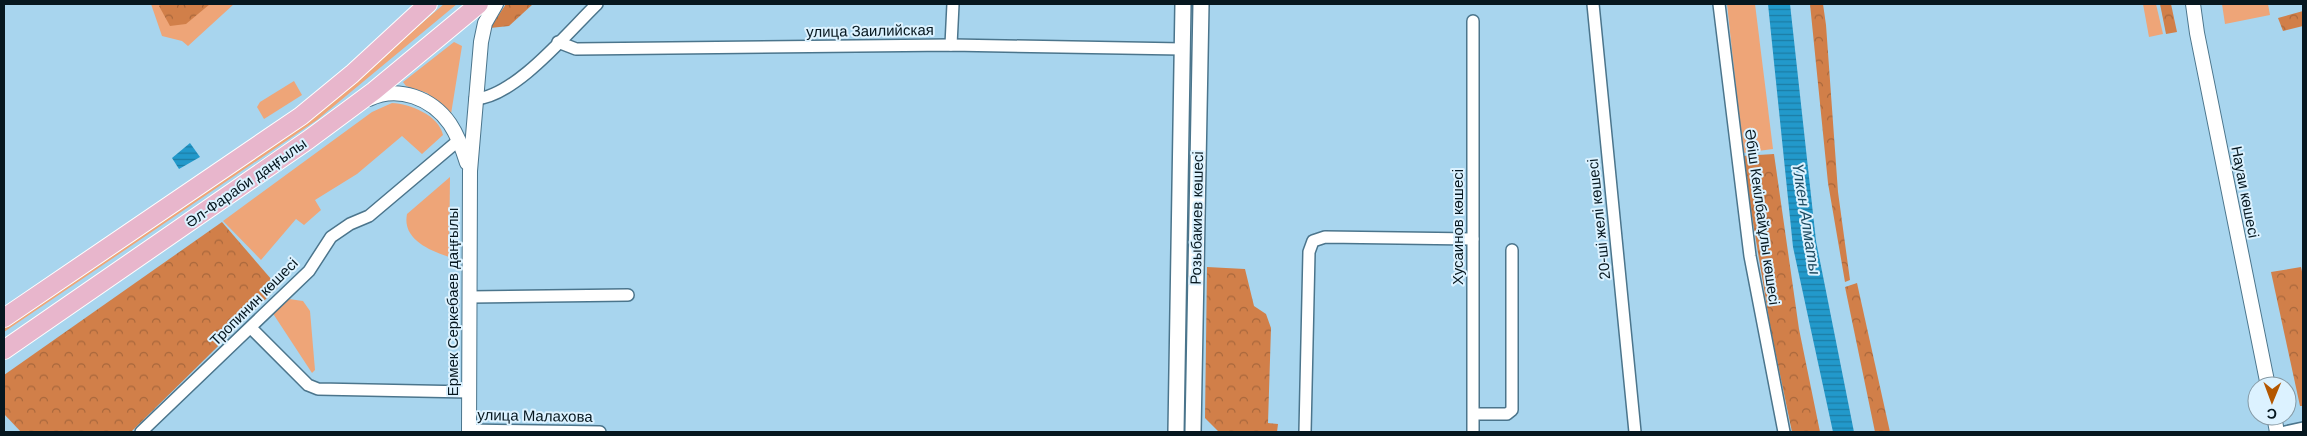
<svg xmlns="http://www.w3.org/2000/svg" width="2307" height="436" font-family="Helvetica,sans-serif">
  <style>
    .green { fill: #eea578 }
    .forest { fill: url(#forest-crowns) }
    .water { fill: url(#water-rules) }
    .lines { fill: none; stroke-linecap: round; stroke-linejoin: round }
    .minor-casing { stroke: #4b758c; stroke-width: 14 }
    .tertiary-casing { stroke: #4b758c; stroke-width: 16 }
    .secondary-casing { stroke: #4b758c; stroke-width: 18 }
    .primary-casing { stroke: #fff; stroke-width: 20 }
    .minor { stroke: #fff; stroke-width: 11 }
    .tertiary { stroke: #fff; stroke-width: 14 }
    .secondary { stroke: #fff; stroke-width: 15 }
    .primary { stroke: #e8b6cc; stroke-width: 18 }
    .labels { text-anchor: middle; stroke-width: 4; stroke-linejoin: round; paint-order: stroke }
    .street-label { font-size: 15px; fill: #06171f; stroke: #dcf2ff }
    .water-label { font-size: 16px; font-style: italic; fill: #1e4b61; stroke: #dcf2ff }
  </style>
  <defs>
    <pattern id="forest-crowns" width="20" height="18" patternUnits="userSpaceOnUse" patternTransform="scale(1.25)"><rect width="20" height="18" fill="#d17f49"/><path d="M2 6a3 3 0 1 1 6 0M12 15a3 3 0 1 1 6 0" fill="none" stroke="#a8673c"/></pattern>
    <pattern id="water-rules" width="6" height="5" patternUnits="userSpaceOnUse" patternTransform="scale(1.25)"><rect width="6" height="5" fill="#2299cb"/><path d="M0 2.5h6" fill="none" stroke="#1c7ca4"/></pattern>
  </defs>
  <rect width="100%" height="100%" fill="#a8d5ee"/>
  <g class="green">
    <polygon points="151,4 234,4 188,46 182,41 162,36"/>
    <polygon points="444,4 457,4 317,120 4,332 4,326 365,72"/>
    <polygon points="1727,4 1755,4 1773,149 1743,153"/>
    <polygon points="2143,4 2156,4 2163,34 2149,37"/>
    <polygon points="2222,4 2268,4 2270,15 2225,24"/>
    <polygon points="454,42 462,46 451,114 427,93 406,86 403,82"/>
    <polygon points="294,81 302,95 264,119 257,107 260,102"/>
    <path d="M392,103c18,1 47,12 51,32l-21,19 -20,-18 -45,38 -42,26 6,10 -17,15 -8,-6 -35,41 -38,-39 149,-109z"/>
    <path d="M450,177l-1,80c-20,-7 -47,-18 -42,-43z"/>
    <polygon points="289,299 303,301 310,311 315,370 312,373 272,312"/>
  </g>
  <g class="forest">
    <polygon points="162,4 210,4 186,24 170,26 159,6"/>
    <polygon points="506,4 533,4 509,26 490,28"/>
    <polygon points="1810,4 1823,4 1826,25 1838,192 1850,280 1845,282 1828,183"/>
    <polygon points="2160,4 2171,4 2177,32 2166,34"/>
    <polygon points="2303,11 2303,26 2283,31 2278,18"/>
    <polygon points="1774,154 1799,329 1820,432 1792,432 1771,331 1742,156"/>
    <polygon points="222,222 278,287 131,432 21,432 4,414 4,375"/>
    <polygon points="1207,267 1245,269 1254,306 1266,314 1271,328 1268,423 1278,424 1277,432 1219,432 1205,418"/>
    <polygon points="2301,267 2303,276 2303,406 2300,406 2271,272"/>
    <polygon points="1857,283 1890,432 1875,432 1845,287"/>
  </g>
  <g class="water">
    <polygon points="1768,4 1790,4 1816,241 1854,432 1833,432 1793,247"/>
    <polygon points="190,143 200,157 179,169 172,158"/>
  </g>
  <g class="lines">
    <g class="minor-casing">
      <g id="minor">
        <polyline points="1593,4 1635,432"/>
        <polyline points="1719,4 1750,256 1784,432"/>
        <polyline points="1473,21 1473,432"/>
        <polyline points="558,42 576,49 951,45 1182,49"/>
        <polyline points="951,45 953,4"/>
        <path d="M475,99c40,-2 93,-67 122,-95"/>
        <polyline points="470,297 628,295"/>
        <polyline points="251,328 308,385 318,389 469,392"/>
        <polyline points="1474,414 1507,414 1512,410 1512,250"/>
        <polyline points="469,430 600,432"/>
        <polyline points="141,432 309,271 331,237 350,224 369,216 459,140"/>
        <polyline points="1305,432 1309,252 1313,241 1325,237 1473,239"/>
        <polyline points="2285,432 2303,428"/>
      </g>
    </g>
    <g class="tertiary-casing">
      <g id="tertiary">
        <polyline points="2193,4 2197,33 2268,386"/>
        <path d="M369,99c29,-14 63,-1 81,25 8,12 13,26 17,39"/>
        <polyline points="2274,416 2277,432"/>
        <polyline points="469,432 470,171 481,42 485,23 496,4"/>
      </g>
    </g>
    <g class="secondary-casing">
      <g id="secondary">
        <polyline points="1176,432 1183,4"/>
        <polyline points="1193,432 1201,4"/>
      </g>
    </g>
    <g class="primary-casing">
      <g id="primary">
        <polyline points="4,318 301,116 352,74 428,4"/>
        <polyline points="4,350 308,140 374,91 479,4"/>
      </g>
    </g>
    <use href="#minor" class="minor"/>
    <use href="#tertiary" class="tertiary"/>
    <use href="#secondary" class="secondary"/>
    <use href="#primary" class="primary"/>
  </g>
  <g class="labels">
    <g class="street-label">
      <text transform="translate(870 31) rotate(-1)" y="5">улица Заилийская</text>
      <text transform="translate(246 183) rotate(-35)" y="5">Әл-Фараби даңғылы</text>
      <text transform="translate(2245 192) rotate(79)" y="5">Науаи көшесі</text>
      <text transform="translate(1762 217) rotate(82)" y="5">Әбіш Кекілбайұлы көшесі</text>
      <text transform="translate(1197 218) rotate(-89)" y="5">Розыбакиев көшесі</text>
      <text transform="translate(1599 219) rotate(-96)" y="5">20-ші желі көшесі</text>
      <text transform="translate(1458 227) rotate(-90)" y="5">Хусаинов көшесі</text>
      <text transform="translate(254 302) rotate(-45)" y="5">Тропинин көшесі</text>
      <text transform="translate(453 302) rotate(-90)" y="5">Ермек Серкебаев даңғылы</text>
      <text transform="translate(535 416) rotate(1)" y="5">улица Малахова</text>
    </g>
    <g class="water-label">
      <text transform="translate(1807 219) rotate(81)" y="6">Үлкен Алматы</text>
    </g>
  </g>
  <rect width="2307" height="436" fill="none" stroke="#06171f" stroke-width="10"/>
  <g transform="translate(2272 401) rotate(181)"><circle r="24" fill="#dcf2ff" stroke="#869aa5"/>
  <path d="M0-4L9 19L0 12L-9 19Z" fill="#b45700"/>
  <text y="-8" font-size="14" font-weight="bold" text-anchor="middle" fill="#06171f">С</text>
  </g>
</svg>
